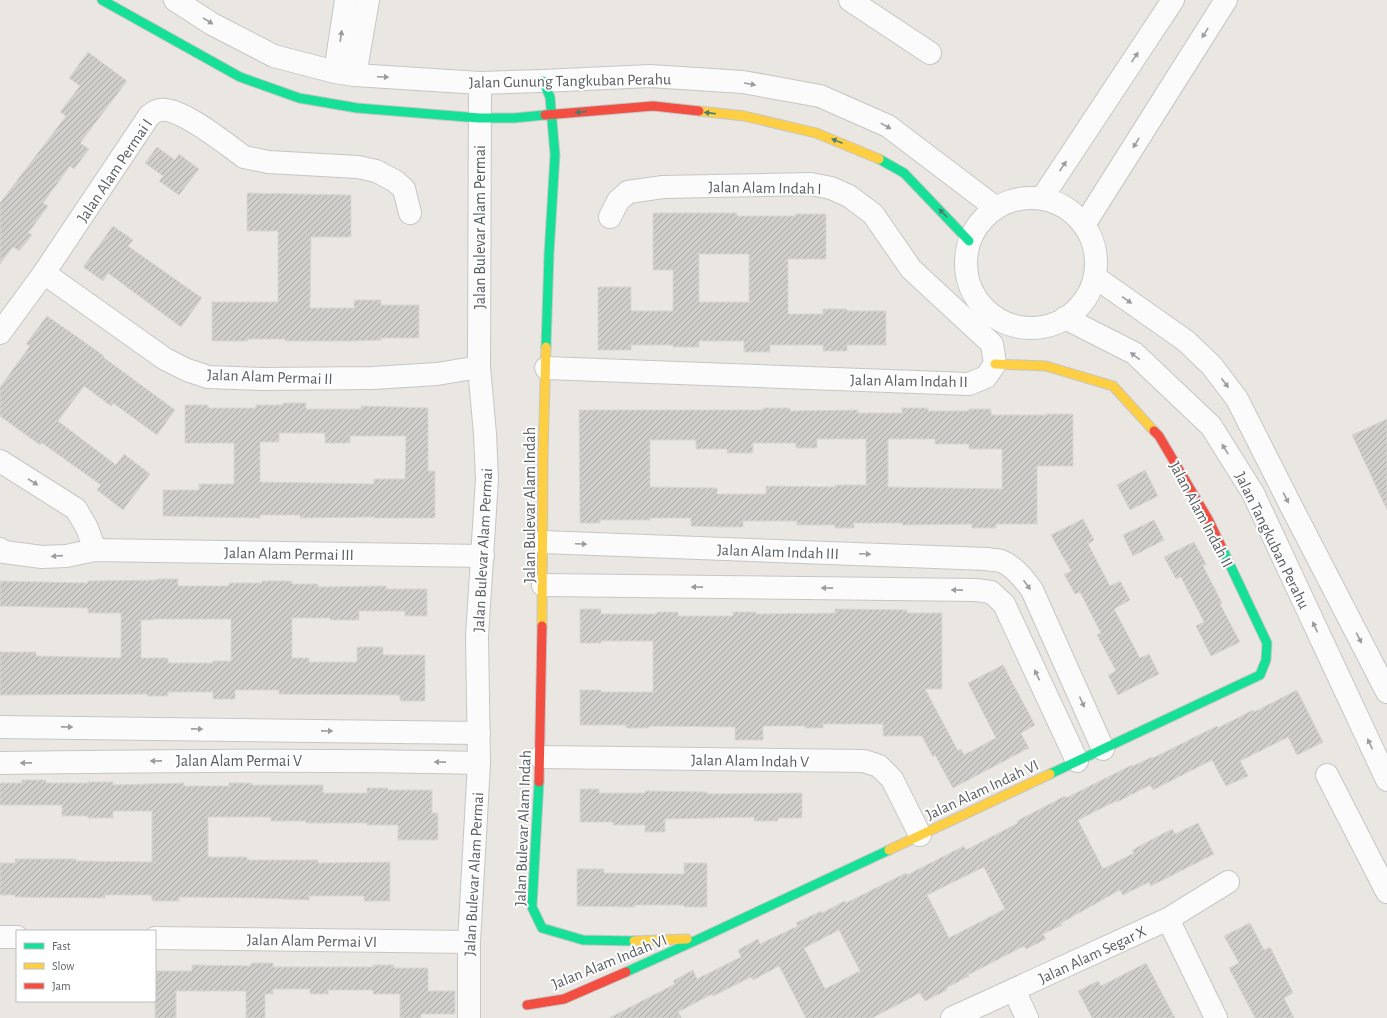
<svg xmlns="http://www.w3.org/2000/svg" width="1387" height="1018" font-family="'Alegreya Sans',sans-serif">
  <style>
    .building { fill: url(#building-hatch); stroke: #d9d6d2; fill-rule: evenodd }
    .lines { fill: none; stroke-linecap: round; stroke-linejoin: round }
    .street-casing { stroke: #c6c6c5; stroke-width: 24 }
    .fast-casing { stroke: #c7c6c6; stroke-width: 11 }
    .slow-casing { stroke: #c7c6c6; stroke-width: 11 }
    .jam-casing { stroke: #c7c6c6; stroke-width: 11 }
    .street { stroke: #fcfbfb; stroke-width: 22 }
    .fast { stroke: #16e098; stroke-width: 9 }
    .slow { stroke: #ffcf43; stroke-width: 9 }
    .jam { stroke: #f24e42; stroke-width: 9 }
    .oneway { fill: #9a9c9f }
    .oneway2 { fill: #487e70 }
    .labels { text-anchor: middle; stroke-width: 4; stroke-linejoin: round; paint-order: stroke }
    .street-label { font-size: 16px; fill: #585d62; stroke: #fff }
  </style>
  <defs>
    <pattern id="building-hatch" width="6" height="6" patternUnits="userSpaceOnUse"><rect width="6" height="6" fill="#d0cecb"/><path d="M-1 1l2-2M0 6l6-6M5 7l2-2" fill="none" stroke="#acaaa8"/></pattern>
  </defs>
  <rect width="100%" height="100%" fill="#eae7e2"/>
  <g class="building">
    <polygon points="88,52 127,81 80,143 89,149 74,169 70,166 43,203 48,206 28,233 32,235 19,251 13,247 0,264 0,203 66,116 60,112 80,86 69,78"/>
    <polygon points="157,147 175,160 179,154 199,169 179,195 159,181 163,176 145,163"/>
    <polygon points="247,193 351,195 351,237 311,237 310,308 354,308 354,300 381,300 381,305 419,305 419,338 381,338 381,340 350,341 285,341 285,339 248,339 248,341 212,341 212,302 278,302 278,231 247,231"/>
    <path d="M653,213h84v3h58v-2h31v45h-38v55h35v-5h24v2h39v34h-39v6h-24v-6h-53v7h-26v-11h-45v6h-26v-2h-42v5h-33v-63h33v24h42v-41h-20zM699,254h50v48h-50z"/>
    <polygon points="113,226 133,240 128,246 202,298 181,327 108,273 103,281 83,267"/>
    <polygon points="47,316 83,341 104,356 103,357 175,410 157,435 113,403 111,406 84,386 58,421 116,465 124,454 150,474 123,510 97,490 101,485 42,443 40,445 0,416 0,387 30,346 26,344"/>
    <path d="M283,403h23v6h55v-3l67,2v63h7v47h-61v-1l-74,1v-3h-40v3l-97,-2v-26h36v-6h35v-41h-49v-38h23v3h48v-3h27zM279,433h46v10h25v-7h56l-1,43h-31v5l-114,-2v-40h19z"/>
    <path d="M763,408h27v3l68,-1v3h44v-5h26v3h41v-2h22v6h54v-1h28v52h-36v58h-41v4h-24v-4l-70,1v-2h-48v5h-19v-3h-38v-4h-54v6h-20l-32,-1v-8h-41v2h-50v3h-20l-1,-113h184zM817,439h49v46h-31v2l-69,-1v8h-49v-6l-67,-1v-47h46v9h31v4h26v-10h43v5h21zM888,439h47v5h34v5h33v40l-114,-2z"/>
    <polygon points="1387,419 1387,510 1352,435"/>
    <polygon points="1145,470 1158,496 1130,510 1117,485"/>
    <polygon points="1083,519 1094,540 1088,544 1110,586 1120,581 1130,600 1114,609 1140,658 1149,654 1159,674 1118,695 1108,675 1116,671 1097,635 1101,633 1080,592 1075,594 1064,574 1071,571 1051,535"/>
    <polygon points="1154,520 1164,540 1133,556 1123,535"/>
    <polygon points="1194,542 1206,564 1203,566 1222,603 1220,604 1240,642 1211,656 1196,626 1204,622 1181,577 1176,579 1164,557"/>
    <path d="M158,579h20v7h51v-3h33v-2h30v3h26v3l68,-1v3h41v27h-22v-5h-46v9h-29v-2h-38v40h17v4h48v-15h26v8h42v46h-25v-6l-121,-1v-4h-44v9h-22v-7h-45v4h-21v-2l-147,1v-43h36v4l85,2v-45h-33v-5l-88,-2v-25l88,2v-2l70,-1zM154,619h77v42h-18v2h-45v-5h-27v-38h13z"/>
    <polygon points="580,609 601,609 601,614 657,614 657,612 678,612 678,616 733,616 733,612 756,612 756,614 835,613 835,609 907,610 907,613 942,613 942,689 925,689 958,751 961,749 964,755 996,738 968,683 1003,665 1035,725 1021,733 1029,748 953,788 935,755 933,757 922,736 883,736 883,724 823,724 823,728 805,728 805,726 763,726 763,740 735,740 735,727 649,726 649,728 626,728 626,725 580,725 580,690 601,690 601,692 653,692 653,641 601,641 601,643 580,643"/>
    <path d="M1297,690l26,52 -26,13 -9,-18 -48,24 8,15 -22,10 -14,-26 -59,30 -3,-5 -33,17 -1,-1 -38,19 25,49 31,-16 -2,-3 40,-21 3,5 23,-11 16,31 -63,32 -2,-4 -26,13 -3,-5 -59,33 1,2 -19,9 3,5 -20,10 -2,-3 -56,29 1,1 -23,12 1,2 -22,11 -5,-8 -48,25h-66l-27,-52 -26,14 -2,-3 -38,19 -1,-2 -34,18 4,6h-73l66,-34 -2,-3 20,-11 4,9 44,-22 -3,-7 20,-11 2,5 38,-18 -2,-3 25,-12 1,2 23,-12 1,2 60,-30 1,2 57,-29 2,4 52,-27 -1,-2 48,-25 1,2 66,-33 1,1 19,-9 1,1 64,-32 1,2 35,-18 1,2zM984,867l21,42 -56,29 -22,-43zM839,930l21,41 -35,18 -21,-41z"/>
    <polygon points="22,780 46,780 46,783 88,783 88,782 113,782 113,785 184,783 184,786 229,786 229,783 252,783 252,785 323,785 323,793 367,793 367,788 388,788 388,790 432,790 432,813 438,813 438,840 398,840 398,825 367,825 367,823 306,823 306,821 271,821 271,817 208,817 208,857 247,857 247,860 318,860 318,863 390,862 390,901 364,901 364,896 309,896 309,900 260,898 179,897 179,901 152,901 152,895 105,895 105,898 15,897 15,895 0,895 0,863 15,863 15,859 76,859 76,861 152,862 152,811 113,811 113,818 88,818 88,816 62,816 62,805 0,805 0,783 22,783"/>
    <polygon points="580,789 599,789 599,793 645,793 645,791 707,792 707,794 802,793 802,818 778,818 778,821 754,821 754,817 665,819 665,832 645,832 645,825 613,825 613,822 580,822"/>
    <polygon points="684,863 707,863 707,907 684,907 684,905 635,905 635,907 577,906 577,869 604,869 604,873 684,874"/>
    <polygon points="1250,923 1264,950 1270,947 1293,993 1284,998 1294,1018 1255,1018 1229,968 1239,963 1224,936"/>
    <polygon points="251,963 273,963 273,967 373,967 373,965 394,965 394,968 428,968 428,991 455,991 455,1014 421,1014 421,1018 400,1018 400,994 373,994 373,990 328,990 328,994 310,994 310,989 273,989 273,994 265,994 265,1018 246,1018 246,991 176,991 176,1018 155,1018 155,971 192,971 192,965 251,966"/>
    <polygon points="1146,963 1175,1018 1092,1018 1078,991 1098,981 1101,986"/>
  </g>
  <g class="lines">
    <g class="street-casing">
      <g id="street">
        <polyline points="175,0 212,24 274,56 335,72 355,75 480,83 543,81 650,76 743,82 820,96 888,126 996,208"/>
        <polyline points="850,0 930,53"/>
        <polyline points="335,72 346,0"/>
        <polyline points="355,75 368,0"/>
        <polyline points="1042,198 1173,0"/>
        <circle cx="1031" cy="263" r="65"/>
        <polyline points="1084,225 1226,0"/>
        <polyline points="44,273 165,359 187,370 208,377 262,379 373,378 437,374 479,367"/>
        <polyline points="1095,277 1186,341 1212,366 1237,399 1290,504 1387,692"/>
        <polyline points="1065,318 1134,353 1211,426 1253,493 1387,780"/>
        <path d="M0,333l44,-60 105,-157c4,-3 7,-6 11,-6 21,-3 66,34 84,47l24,5 90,5 18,4 19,10 9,8 6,24"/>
        <polyline points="546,368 969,384 986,377 995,364 992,344 911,269 873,214 849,196 831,188 811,184 663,187 628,192 618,201 610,217"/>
        <polyline points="0,461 76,509 87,528 95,550"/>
        <path d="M542,542l445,17c4,1 10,1 14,2 13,5 23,18 31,29l71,159"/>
        <polyline points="0,549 4,552 42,557 66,556 95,550 483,556"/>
        <polyline points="543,585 976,590 991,592 1004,604 1077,761"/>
        <polyline points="0,727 479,733"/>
        <polyline points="540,757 864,761 879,766 892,779 920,835"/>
        <path d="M0,763c160,-2 319,-4 479,0"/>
        <polyline points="1327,775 1387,892"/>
        <polyline points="1168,919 1216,1018"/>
        <polyline points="0,937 17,937"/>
        <polyline points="155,938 469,942"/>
        <polyline points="1014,990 1027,1018"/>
        <polyline points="469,1018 469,942 479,763 477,636 487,479 485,434 479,367 480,83"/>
        <polyline points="952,1018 1168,919 1228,882"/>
      </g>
    </g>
    <g class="fast-casing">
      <g id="fast">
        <polyline points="102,0 240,77 299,98 357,108 479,118 514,118 545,115"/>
        <polyline points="543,81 550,97 555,155 549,254 546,347"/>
        <polyline points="879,159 904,173 969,241"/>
        <polyline points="1050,774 1260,675 1266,660 1267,643 1222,548"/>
        <polyline points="539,782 532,907 542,928 583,940 634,941"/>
        <polyline points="626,972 699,939 889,850"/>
      </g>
    </g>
    <g class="slow-casing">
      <g id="slow">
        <polyline points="699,111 744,116 816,133 879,159"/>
        <polyline points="995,364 1046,366 1113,386 1154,431"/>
        <polyline points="542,626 543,459 546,347"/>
        <polyline points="889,850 1050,774"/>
        <polyline points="634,941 687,939"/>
      </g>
    </g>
    <g class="jam-casing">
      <g id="jam">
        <polyline points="545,115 653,106 699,111"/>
        <polyline points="1154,431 1159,436 1208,519 1222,548"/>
        <polyline points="539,782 542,626"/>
        <polyline points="527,1005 564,999 626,972"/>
      </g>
    </g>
    <use href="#street" class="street"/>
    <use href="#fast" class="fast"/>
    <use href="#slow" class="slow"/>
    <use href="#jam" class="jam"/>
  </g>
  <defs><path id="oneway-solid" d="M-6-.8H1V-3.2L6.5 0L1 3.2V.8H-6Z"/></defs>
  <g class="oneway">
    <use href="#oneway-solid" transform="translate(208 21) rotate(32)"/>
    <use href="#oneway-solid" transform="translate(1205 33) rotate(122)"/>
    <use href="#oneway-solid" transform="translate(341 36) rotate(-81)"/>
    <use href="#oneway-solid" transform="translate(1135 57) rotate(-56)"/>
    <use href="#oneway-solid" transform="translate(383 77) rotate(3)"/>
    <use href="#oneway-solid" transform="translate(750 84) rotate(10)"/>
    <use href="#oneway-solid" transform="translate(886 126) rotate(29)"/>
    <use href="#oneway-solid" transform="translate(1136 143) rotate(122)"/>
    <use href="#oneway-solid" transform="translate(1063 166) rotate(-56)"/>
    <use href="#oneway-solid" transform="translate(1127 300) rotate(35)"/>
    <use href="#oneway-solid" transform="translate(1135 356) rotate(-143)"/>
    <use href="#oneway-solid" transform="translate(1225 383) rotate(53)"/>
    <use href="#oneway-solid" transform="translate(1225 449) rotate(-122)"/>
    <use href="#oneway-solid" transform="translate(33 482) rotate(32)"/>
    <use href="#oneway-solid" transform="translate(1286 498) rotate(63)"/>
    <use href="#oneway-solid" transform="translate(581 544) rotate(2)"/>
    <use href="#oneway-solid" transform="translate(865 554) rotate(2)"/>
    <use href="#oneway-solid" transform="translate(57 556) rotate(176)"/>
    <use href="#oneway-solid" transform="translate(1027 585) rotate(54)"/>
    <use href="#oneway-solid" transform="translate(697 587) rotate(-179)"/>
    <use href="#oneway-solid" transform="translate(827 588) rotate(-179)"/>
    <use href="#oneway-solid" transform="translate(957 590) rotate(-179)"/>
    <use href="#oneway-solid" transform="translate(1315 627) rotate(-115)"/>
    <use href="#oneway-solid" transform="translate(1359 638) rotate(63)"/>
    <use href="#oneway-solid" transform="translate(1037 675) rotate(-115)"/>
    <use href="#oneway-solid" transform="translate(1082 702) rotate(66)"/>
    <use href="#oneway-solid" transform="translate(67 727) rotate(1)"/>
    <use href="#oneway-solid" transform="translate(197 729) rotate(1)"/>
    <use href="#oneway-solid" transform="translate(327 731) rotate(1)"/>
    <use href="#oneway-solid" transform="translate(1370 744) rotate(-115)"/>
    <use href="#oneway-solid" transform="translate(156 761) rotate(179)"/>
    <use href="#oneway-solid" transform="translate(440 762) rotate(-179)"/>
    <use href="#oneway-solid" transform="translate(26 763) rotate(179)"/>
  </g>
  <g class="oneway2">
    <use href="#oneway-solid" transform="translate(581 112) rotate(175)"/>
    <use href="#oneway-solid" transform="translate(710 113) rotate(-173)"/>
    <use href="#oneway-solid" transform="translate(837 141) rotate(-158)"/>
    <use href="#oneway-solid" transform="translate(943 213) rotate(-134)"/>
  </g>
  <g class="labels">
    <g class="street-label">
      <text transform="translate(570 80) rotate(-1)" y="6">Jalan Gunung Tangkuban Perahu</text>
      <text transform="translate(114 170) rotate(-56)" y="6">Jalan Alam Permai I</text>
      <text transform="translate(765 187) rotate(1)" y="6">Jalan Alam Indah I</text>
      <text transform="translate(479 227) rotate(-90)" y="6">Jalan Bulevar Alam Permai</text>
      <text transform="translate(270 376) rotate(2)" y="6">Jalan Alam Permai II</text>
      <text transform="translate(909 380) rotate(1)" y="6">Jalan Alam Indah II</text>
      <text transform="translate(529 505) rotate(-90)" y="6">Jalan Bulevar Alam Indah</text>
      <text transform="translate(1202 514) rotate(62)" y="6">Jalan Alam Indah II</text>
      <text transform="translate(1273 540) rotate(64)" y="6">Jalan Tangkuban Perahu</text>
      <text transform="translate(482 550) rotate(-87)" y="6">Jalan Bulevar Alam Permai</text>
      <text transform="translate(778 551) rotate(2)" y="6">Jalan Alam Indah III</text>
      <text transform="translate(289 553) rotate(1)" y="6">Jalan Alam Permai III</text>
      <text x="239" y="766">Jalan Alam Permai V</text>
      <text transform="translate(750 760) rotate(1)" y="6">Jalan Alam Indah V</text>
      <text transform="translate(982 789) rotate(-25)" y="6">Jalan Alam Indah VI</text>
      <text transform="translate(522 828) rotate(-88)" y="6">Jalan Bulevar Alam Indah</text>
      <text transform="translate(473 874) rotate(-87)" y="6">Jalan Bulevar Alam Permai</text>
      <text transform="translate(312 940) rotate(1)" y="6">Jalan Alam Permai VI</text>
      <text transform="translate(1092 954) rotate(-25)" y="6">Jalan Alam Segar X</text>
      <text transform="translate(609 961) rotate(-22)" y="6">Jalan Alam Indah VI</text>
    </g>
  </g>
  <rect x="16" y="930" width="140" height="72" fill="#ffffff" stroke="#bcbec0"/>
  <rect x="24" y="943" width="20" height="6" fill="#16e098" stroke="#bcbec0"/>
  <text x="52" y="950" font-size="12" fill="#585d62">Fast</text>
  <rect x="24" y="963" width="20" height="6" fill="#ffcf43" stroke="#bcbec0"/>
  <text x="52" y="970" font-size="12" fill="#585d62">Slow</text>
  <rect x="24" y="983" width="20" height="6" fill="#f24e42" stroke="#bcbec0"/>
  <text x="52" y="990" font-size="12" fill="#585d62">Jam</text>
</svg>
